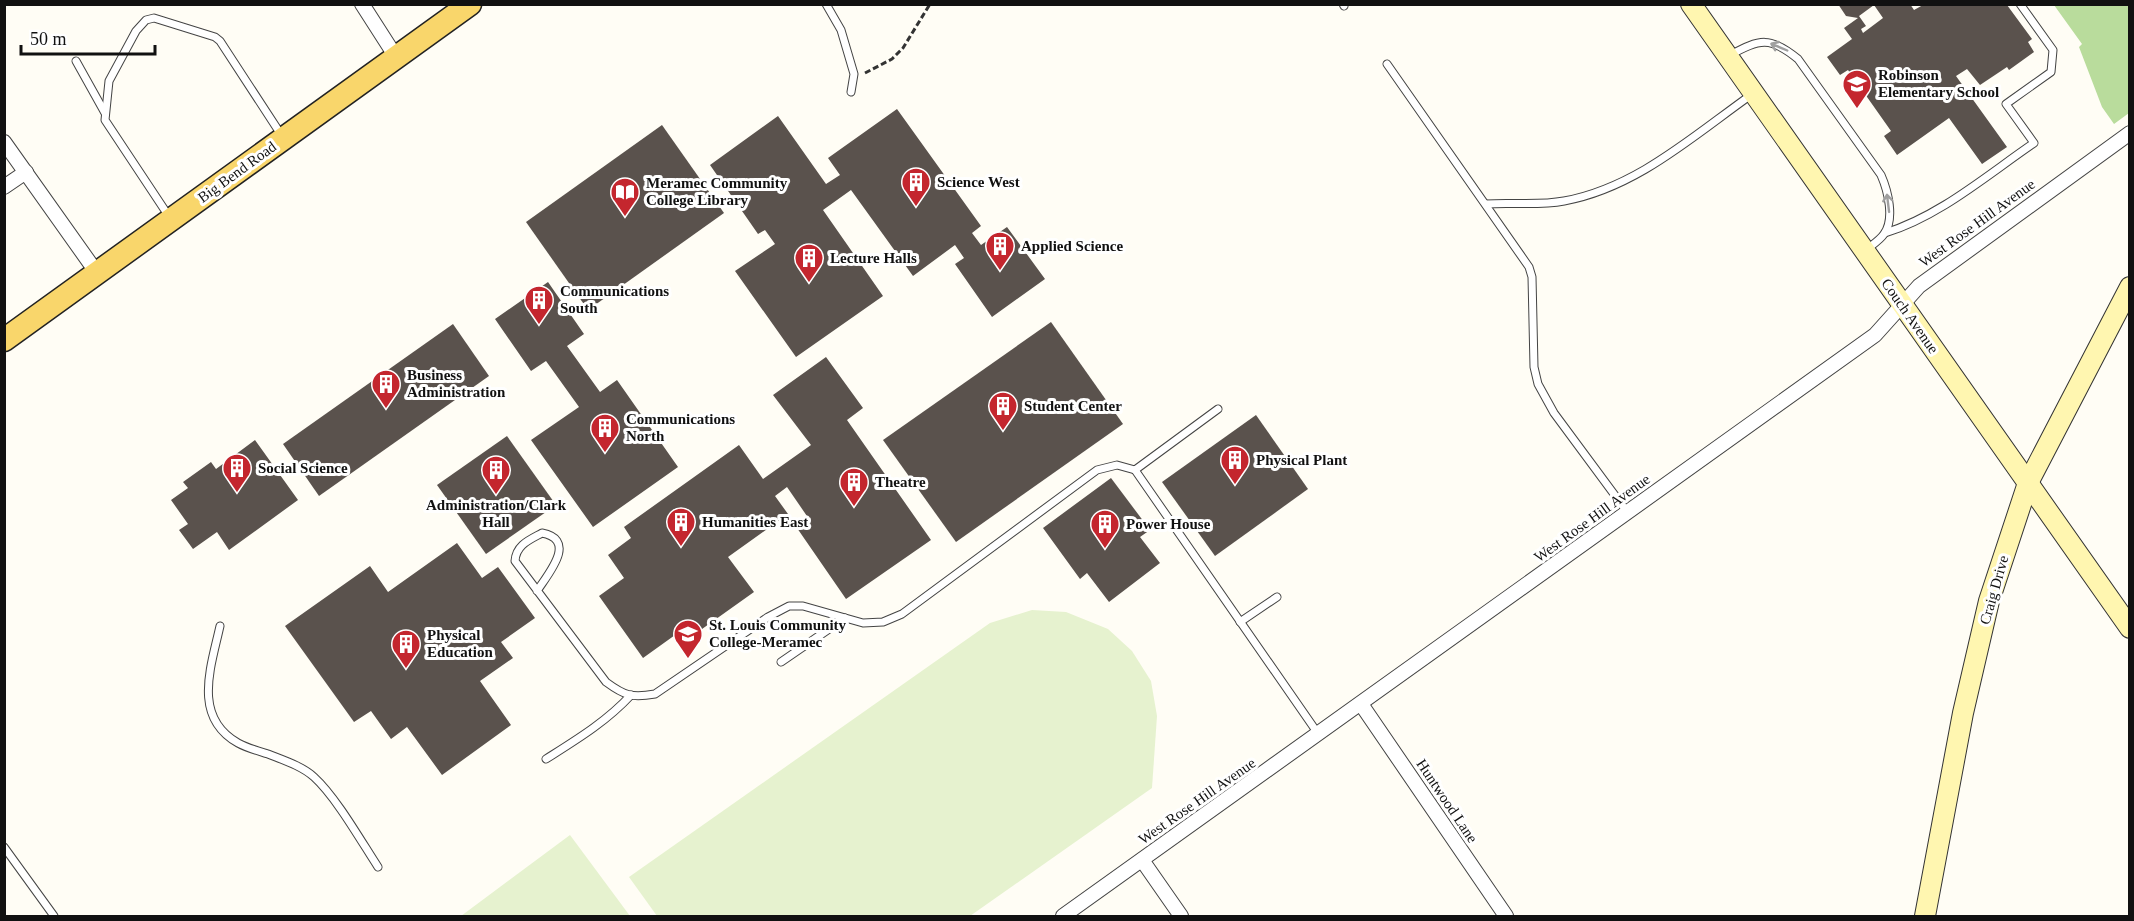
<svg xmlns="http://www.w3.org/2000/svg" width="2134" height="921" font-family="Georgia,serif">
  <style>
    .forest { fill: #b9dc9c }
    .pitch { fill: #e6f2cf }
    .building { fill: #5a524d; fill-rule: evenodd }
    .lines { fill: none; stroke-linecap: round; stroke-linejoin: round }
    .lane-casing { stroke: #444; stroke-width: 9 }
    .street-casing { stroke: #444; stroke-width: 16 }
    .secondary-casing { stroke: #333; stroke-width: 22 }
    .primary-casing { stroke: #222; stroke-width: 25 }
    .path { stroke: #333; stroke-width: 3; stroke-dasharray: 6 3; stroke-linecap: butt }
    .lane { stroke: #fff; stroke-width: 7 }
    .street { stroke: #fff; stroke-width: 14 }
    .secondary { stroke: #fff6b0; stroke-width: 20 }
    .primary { stroke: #f9d66b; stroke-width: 22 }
    .oneway { stroke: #a0a0a0 }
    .labels { text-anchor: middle; stroke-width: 6; stroke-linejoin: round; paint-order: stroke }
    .poi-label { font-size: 15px; font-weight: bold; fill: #111; stroke: #fff; text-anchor: start }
    .street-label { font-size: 15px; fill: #111; stroke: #fff }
  </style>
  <rect width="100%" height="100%" fill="#fffdf5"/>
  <polygon class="forest" points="2054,5 2129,5 2129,113 2114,124 2102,107 2079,47 2082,44"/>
  <g class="pitch">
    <polygon points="1032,610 1066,612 1108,629 1132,651 1151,681 1157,716 1152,788 970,916 657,916 629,877 990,623"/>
    <polygon points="570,835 630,916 461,916"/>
  </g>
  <g class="building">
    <path d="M1838,4h72l4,6 9,-5h84l25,34 -4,3 6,10 -25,18 -2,-3 -27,18 -13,-16 -11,7 51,71 -25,17 -33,-46 -52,37 -13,-19 7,-5 -43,-61 -8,5 -13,-18 25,-18 -8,-11 14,-10 -12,-2zM1874,5l9,13 -20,15 -2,-4 5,-3 -7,-10z"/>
    <polygon points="897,109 981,226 972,233 981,245 1007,227 1045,279 992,317 955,264 964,258 955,245 913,276 851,190 823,210 883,296 796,357 735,271 775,244 765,230 758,234 710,165 778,116 826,184 840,175 828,158"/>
    <polygon points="662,125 724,213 588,310 526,222"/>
    <polygon points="548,282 584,334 567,346 600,392 617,380 678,467 593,527 531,440 579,407 546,361 531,371 495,319"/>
    <polygon points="1051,322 1123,424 956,542 883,440"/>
    <polygon points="453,324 489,376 319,496 283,444"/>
    <polygon points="826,357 863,408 847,420 931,540 846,599 797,528 809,519 787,487 775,496 788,514 728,557 754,592 695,634 689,625 643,658 599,596 624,578 608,555 631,538 624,527 739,445 763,479 811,445 773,395"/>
    <polygon points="1256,415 1308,489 1215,556 1162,482"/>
    <polygon points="507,436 556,505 486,554 437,485"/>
    <polygon points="255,440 298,500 229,550 217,532 193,549 179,530 188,524 171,500 188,488 183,482 211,462 216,469"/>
    <polygon points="1111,478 1150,530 1140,537 1160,563 1109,602 1087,573 1080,579 1043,528"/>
    <polygon points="457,543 482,578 498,567 535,618 501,642 513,658 480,681 511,725 442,775 407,727 391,739 371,711 354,722 285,626 370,566 388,592"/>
  </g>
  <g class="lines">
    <g class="lane-casing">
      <g id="lane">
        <polyline points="826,4 841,30 854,74 851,92"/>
        <polyline points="1343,4 1344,6"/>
        <path d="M1730,55c30,-16 40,-19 68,4l83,116c7,16 14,44 3,59 -4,6 -12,11 -18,16"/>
        <polyline points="76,61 105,113"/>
        <polyline points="1387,64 1529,267 1532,277 1534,367 1538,384 1554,413 1628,513"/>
        <path d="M1486,204c26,-2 52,2 78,-3 72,-13 129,-65 187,-106"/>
        <polyline points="170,218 105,120 109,81 136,31 146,20 154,18 215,37 220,41 282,136"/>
        <path d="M1885,233c55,-17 102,-58 149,-90l-28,-39 45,-32 2,-22 -33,-46"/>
        <polyline points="1135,470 1319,735"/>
        <path d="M537,591c11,-17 41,-51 5,-58 -13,7 -26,12 -27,28l91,121c19,14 26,16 49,12l113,-77 21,-11h14l60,17 20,-1 19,-8 195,-144 20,-5 18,5 83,-61"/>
        <polyline points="1240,622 1277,597"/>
        <path d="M220,626c-9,41 -28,91 18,117 9,5 20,8 30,11 15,6 34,12 46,23 22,20 47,64 64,90"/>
        <polyline points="781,662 845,618"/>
        <path d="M546,759c30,-19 60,-37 85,-64"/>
        <polyline points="4,847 54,916"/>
      </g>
    </g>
    <g class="street-casing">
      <g id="street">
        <polyline points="362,4 396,57"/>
        <polyline points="4,142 97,273"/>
        <polyline points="4,187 26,172"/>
        <polyline points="1361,704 1506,916"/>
        <polyline points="1142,860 1181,916"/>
        <polyline points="1063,916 1875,335 1919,286 2130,133"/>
      </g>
    </g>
    <g class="secondary-casing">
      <g id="secondary">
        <polyline points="1691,4 2130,628"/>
        <polyline points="1925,916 1963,713 1989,601 2028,483 2130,287"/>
      </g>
    </g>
    <g class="primary-casing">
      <polyline id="primary" points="4,340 470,4"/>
    </g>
    <polyline class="path" points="865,73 892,59 903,48 930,4"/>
    <use href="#lane" class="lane"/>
    <use href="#street" class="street"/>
    <use href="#secondary" class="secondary"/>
    <use href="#primary" class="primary"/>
  </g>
  <defs><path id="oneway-shaft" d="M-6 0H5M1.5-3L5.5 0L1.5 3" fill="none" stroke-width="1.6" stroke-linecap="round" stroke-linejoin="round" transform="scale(1.5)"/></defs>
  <g class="oneway">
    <use href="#oneway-shaft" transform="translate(1779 47) rotate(-157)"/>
    <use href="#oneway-shaft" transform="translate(1888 203) rotate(-97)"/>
  </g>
  <defs>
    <g id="school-pin" transform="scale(1.5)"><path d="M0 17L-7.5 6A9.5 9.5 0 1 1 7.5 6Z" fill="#c4262e" stroke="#fff"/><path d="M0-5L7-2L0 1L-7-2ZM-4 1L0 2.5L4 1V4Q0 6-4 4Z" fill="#fff"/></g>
    <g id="building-pin" transform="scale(1.5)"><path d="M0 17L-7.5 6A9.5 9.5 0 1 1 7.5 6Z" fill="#c4262e" stroke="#fff"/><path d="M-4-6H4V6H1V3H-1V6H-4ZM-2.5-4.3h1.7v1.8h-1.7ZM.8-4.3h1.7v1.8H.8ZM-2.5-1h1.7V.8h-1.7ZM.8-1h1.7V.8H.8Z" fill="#fff"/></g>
    <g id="library-pin" transform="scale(1.5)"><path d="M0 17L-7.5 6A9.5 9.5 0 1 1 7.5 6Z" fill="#c4262e" stroke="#fff"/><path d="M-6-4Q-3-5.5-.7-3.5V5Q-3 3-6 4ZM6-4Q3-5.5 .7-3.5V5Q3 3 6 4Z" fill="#fff"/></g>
    <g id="university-pin" transform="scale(1.5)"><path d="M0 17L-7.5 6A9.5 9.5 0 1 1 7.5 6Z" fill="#c4262e" stroke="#fff"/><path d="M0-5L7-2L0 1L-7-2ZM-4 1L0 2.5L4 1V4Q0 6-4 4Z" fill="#fff"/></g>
  </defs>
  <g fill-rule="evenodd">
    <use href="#school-pin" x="1857" y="84"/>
    <use href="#building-pin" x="916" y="182"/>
    <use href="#library-pin" x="625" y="192"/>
    <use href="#building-pin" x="1000" y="246"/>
    <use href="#building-pin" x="809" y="258"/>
    <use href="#building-pin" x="539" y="300"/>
    <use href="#building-pin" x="386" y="384"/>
    <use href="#building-pin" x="1003" y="406"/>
    <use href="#building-pin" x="605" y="428"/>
    <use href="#building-pin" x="1235" y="460"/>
    <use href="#building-pin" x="237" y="468"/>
    <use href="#building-pin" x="496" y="470"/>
    <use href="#building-pin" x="854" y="482"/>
    <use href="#building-pin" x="681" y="522"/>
    <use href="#building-pin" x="1105" y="524"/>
    <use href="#university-pin" x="688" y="634"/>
    <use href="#building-pin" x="406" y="644"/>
  </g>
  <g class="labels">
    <g class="poi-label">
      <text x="1878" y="80">Robinson<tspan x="1878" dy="17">Elementary School</tspan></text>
      <text x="937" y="187">Science West</text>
      <text x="646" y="188">Meramec Community<tspan x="646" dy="17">College Library</tspan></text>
      <text x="1021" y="251">Applied Science</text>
      <text x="830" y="263">Lecture Halls</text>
      <text x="560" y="296">Communications<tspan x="560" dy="17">South</tspan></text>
      <text x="407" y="380">Business<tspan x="407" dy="17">Administration</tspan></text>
      <text x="1024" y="411">Student Center</text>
      <text x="626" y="424">Communications<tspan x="626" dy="17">North</tspan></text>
      <text x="1256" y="465">Physical Plant</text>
      <text x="258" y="473">Social Science</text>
      <text x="875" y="487">Theatre</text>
      <text x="496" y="510" text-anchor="middle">Administration/Clark<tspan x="496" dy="17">Hall</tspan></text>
      <text x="702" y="527">Humanities East</text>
      <text x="1126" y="529">Power House</text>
      <text x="709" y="630">St. Louis Community<tspan x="709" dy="17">College-Meramec</tspan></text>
      <text x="427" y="640">Physical<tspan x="427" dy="17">Education</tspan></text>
    </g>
    <g class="street-label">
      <text transform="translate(237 172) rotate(-36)" y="5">Big Bend Road</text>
      <text transform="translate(1977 223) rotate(-36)" y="5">West Rose Hill Avenue</text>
      <text transform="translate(1910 316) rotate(55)" y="5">Couch Avenue</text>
      <text transform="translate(1592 518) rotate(-36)" y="5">West Rose Hill Avenue</text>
      <text transform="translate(1994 590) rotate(-74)" y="5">Craig Drive</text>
      <text transform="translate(1197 801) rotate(-35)" y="5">West Rose Hill Avenue</text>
      <text transform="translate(1447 801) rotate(56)" y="5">Huntwood Lane</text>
    </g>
  </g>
  <rect width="2134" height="921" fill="none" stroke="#111111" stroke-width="12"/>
  <path d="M21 45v9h134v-9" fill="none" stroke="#111111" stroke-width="3"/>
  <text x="30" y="45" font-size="18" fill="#111111" stroke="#ffffff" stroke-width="4.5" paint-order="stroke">50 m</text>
</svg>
